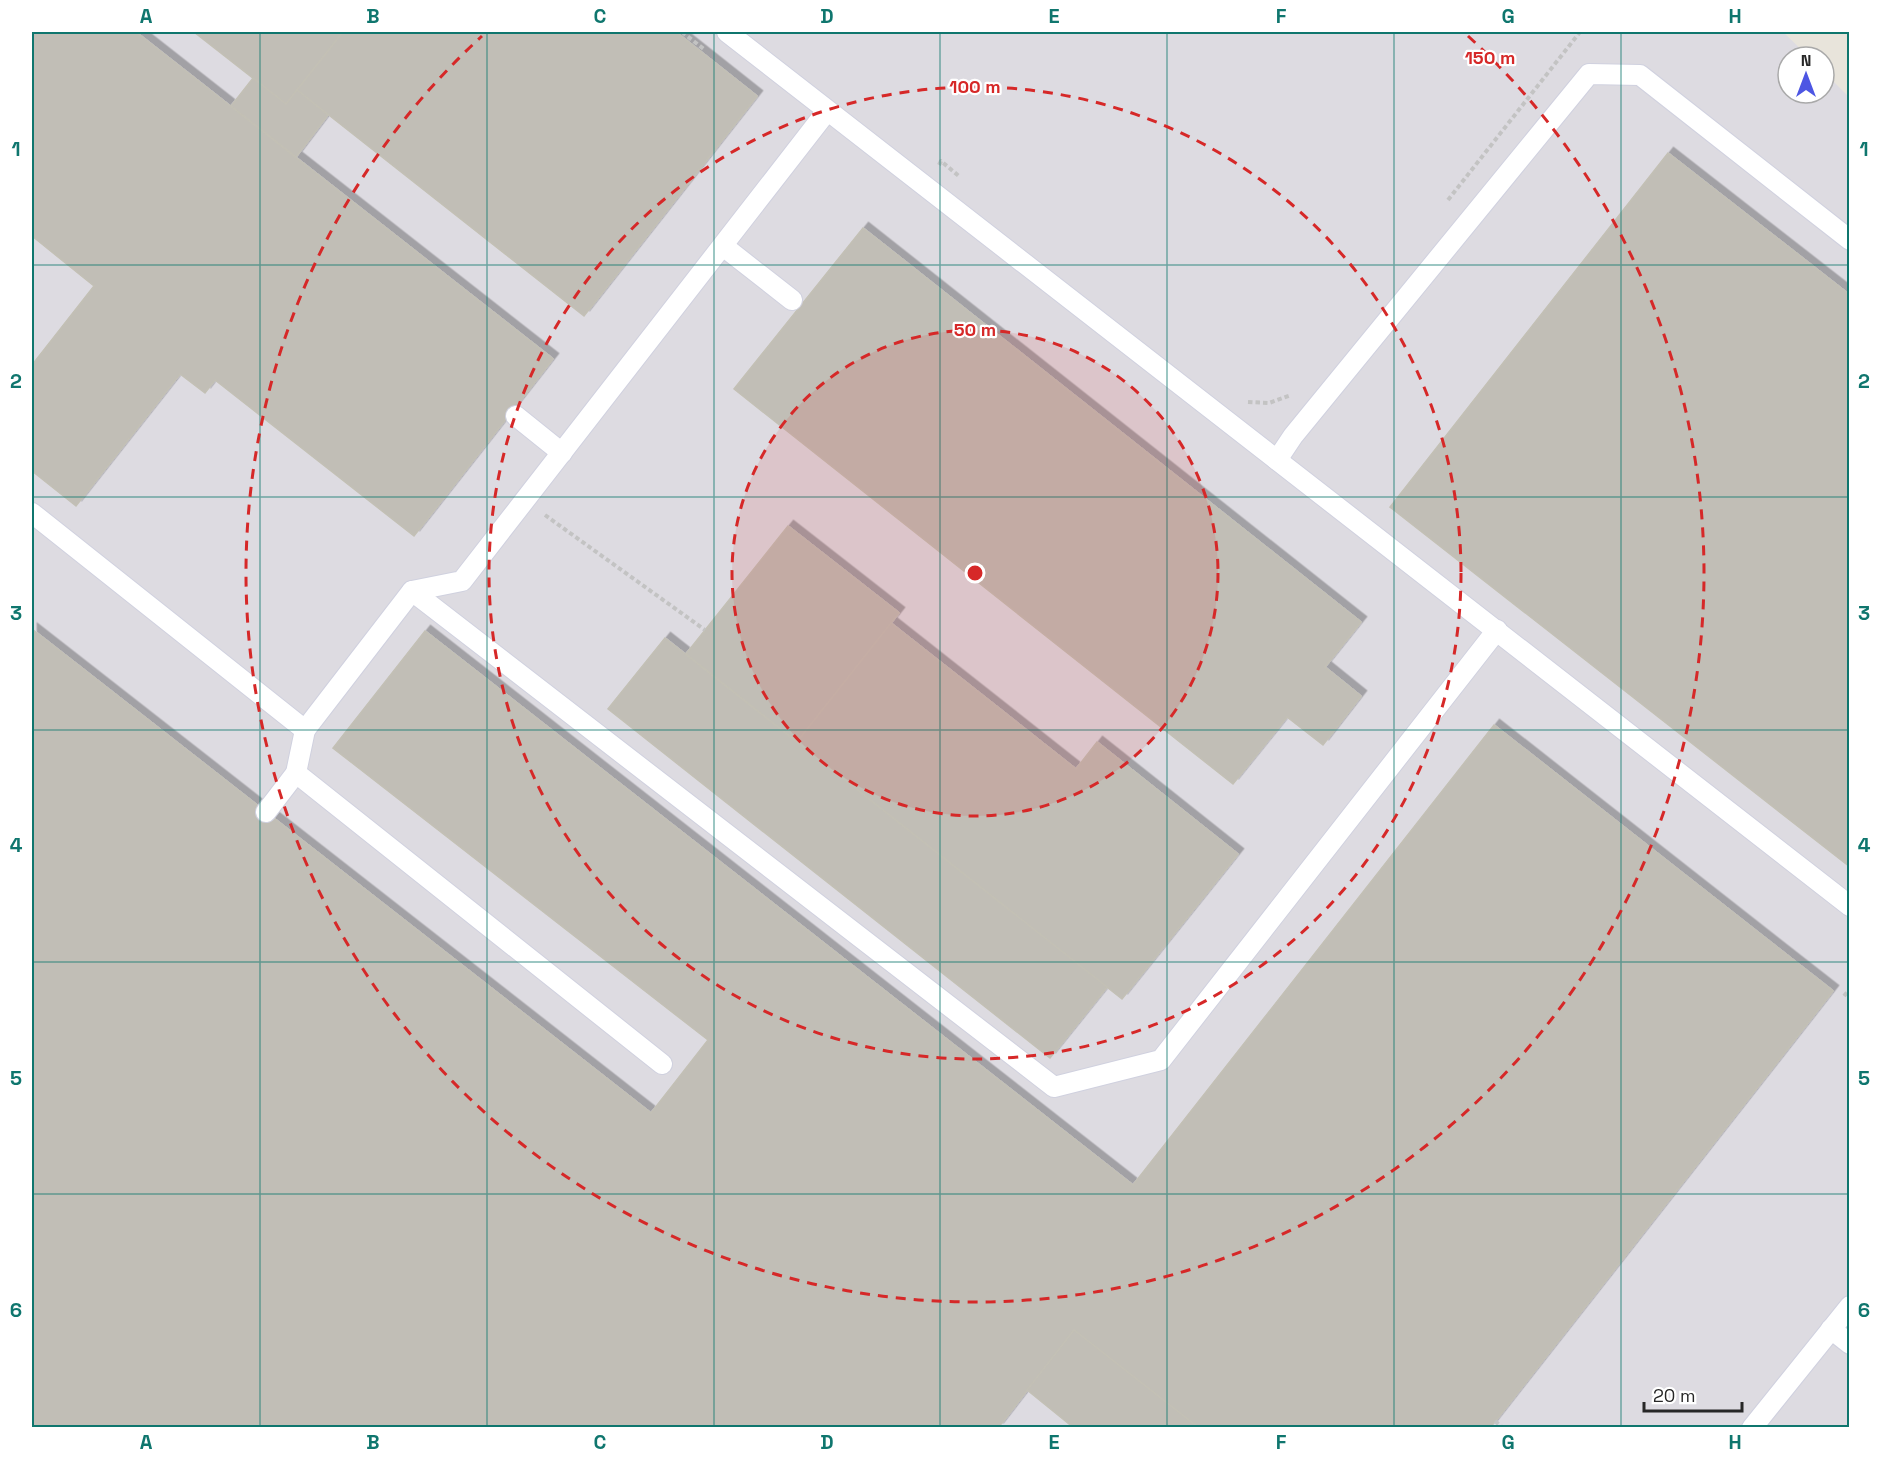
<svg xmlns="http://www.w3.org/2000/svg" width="1881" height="1459" font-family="'Space Grotesk',sans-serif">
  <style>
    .industrial { fill: #dddbe1 }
    .building { fill: #c1beb6; stroke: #c3c0b5; stroke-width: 1.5; filter: url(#shadow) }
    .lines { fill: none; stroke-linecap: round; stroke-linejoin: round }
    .service-casing { stroke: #d0d1df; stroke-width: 22 }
    .path { stroke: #c3c3c3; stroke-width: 4; stroke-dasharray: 4.5 3; stroke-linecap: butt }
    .service { stroke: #fff; stroke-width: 20 }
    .grid { fill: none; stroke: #0f766e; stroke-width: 1.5; stroke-opacity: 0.55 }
    .ring { fill: none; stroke: #d62828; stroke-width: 3; stroke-dasharray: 10 8 }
    .centre { fill: #d62828; stroke: #fff; stroke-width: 3 }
    .ring-label { font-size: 18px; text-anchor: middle; font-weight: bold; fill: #d62828; stroke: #fff; stroke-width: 4.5; stroke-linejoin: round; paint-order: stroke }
    .neatline { fill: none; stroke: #0f766e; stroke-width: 2 }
    .grid-label { font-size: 20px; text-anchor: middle; font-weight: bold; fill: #0f766e }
  </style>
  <defs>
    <filter id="shadow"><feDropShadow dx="5.5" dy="-5.5" stdDeviation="0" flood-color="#0004"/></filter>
  </defs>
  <rect width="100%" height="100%" fill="#e8e4db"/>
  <polygon class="industrial" points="32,32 1783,32 1809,57 1788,57 1788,93 1824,93 1824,72 1850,98 1849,1427 32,1427"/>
  <g class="building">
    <polygon points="32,32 136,32 553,359 414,536 215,380 205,393 180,374 76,506 32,471 32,365 94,286 32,236"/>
    <polygon points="194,32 343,32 286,104"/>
    <polygon points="343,32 676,32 757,96 584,316 297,90"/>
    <polygon points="253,78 286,104 297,90 328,115 296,157 231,106"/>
    <polygon points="1668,153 1850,295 1850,867 1390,507"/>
    <polygon points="863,228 1361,622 1325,667 1361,696 1323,745 1287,717 1233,784 734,389"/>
    <polygon points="788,526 899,613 797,742 686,654"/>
    <polygon points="891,623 1076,769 1097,742 1238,854 1122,999 797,742"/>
    <polygon points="32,629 651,1113 708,1040 333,748 425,631 1133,1185 1494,725 1833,991 1490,1428 1199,1428 1074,1330 998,1428 32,1428"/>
    <polygon points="665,638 1107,987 1050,1058 608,709"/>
    <polygon points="1074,1330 1199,1428 1074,1428 1027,1390"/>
  </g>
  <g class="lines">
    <g class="service-casing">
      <g id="service">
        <polyline points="727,32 1850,906"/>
        <polyline points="723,246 792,300"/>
        <polyline points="516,416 562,453"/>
        <polyline points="1277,460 1293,436 1589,74 1640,75 1850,240"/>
        <polyline points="32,513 305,730 296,773 662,1064"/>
        <polyline points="412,591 1054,1087 1161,1060 1497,630"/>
        <polyline points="305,730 412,591 462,581 827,111"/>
        <polyline points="266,812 296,773"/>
        <polyline points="1831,1329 1850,1344"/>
        <polyline points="1752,1428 1850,1306"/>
      </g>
    </g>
    <g class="path">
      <polyline points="682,32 705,50"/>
      <polyline points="939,165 941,161 960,177"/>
      <polyline points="1448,200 1580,32"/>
      <polyline points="1248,402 1269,403 1291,395"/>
      <polyline points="545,515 705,630"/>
      <polyline points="1844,996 1850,989"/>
      <polyline points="1495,1421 1503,1428"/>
    </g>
    <use href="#service" class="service"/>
  </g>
  <path class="grid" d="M260,32v1396M487,32v1396M714,32v1396M940,32v1396M1167,32v1396M1394,32v1396M1621,32v1396M32,265h1818M32,497h1818M32,730h1818M32,962h1818M32,1194h1818"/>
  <circle cx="975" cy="573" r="243" fill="#d62828" fill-opacity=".12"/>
  <g class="ring">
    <circle cx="975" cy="573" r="243"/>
    <circle cx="975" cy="573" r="486"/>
    <path d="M1468 36A729 729 0 1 1 482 36"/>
  </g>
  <circle cx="975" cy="573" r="9" class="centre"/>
  <g class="ring-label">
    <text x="1490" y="64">150 m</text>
    <text x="975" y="93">100 m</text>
    <text x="975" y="336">50 m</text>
  </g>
  <rect width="1881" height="1459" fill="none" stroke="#ffffff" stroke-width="66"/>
  <g transform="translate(1806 75)"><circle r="28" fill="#ffffff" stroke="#a9a9a9" stroke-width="1.5"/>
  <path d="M0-4.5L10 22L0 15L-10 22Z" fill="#4d56e3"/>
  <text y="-9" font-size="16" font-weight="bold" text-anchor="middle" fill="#272727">N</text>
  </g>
  <path d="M1644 1402v9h98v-9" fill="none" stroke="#272727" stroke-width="3"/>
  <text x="1653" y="1402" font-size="18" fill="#272727" stroke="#ffffff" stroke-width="4.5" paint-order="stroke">20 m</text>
  <rect x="33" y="33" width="1815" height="1393" class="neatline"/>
  <g class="grid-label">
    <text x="146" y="23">A</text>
    <text x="373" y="23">B</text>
    <text x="600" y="23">C</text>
    <text x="827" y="23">D</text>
    <text x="1054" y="23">E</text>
    <text x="1281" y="23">F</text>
    <text x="1508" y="23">G</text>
    <text x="1735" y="23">H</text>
    <text x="16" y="156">1</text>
    <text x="1864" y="156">1</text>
    <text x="16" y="388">2</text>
    <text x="1864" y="388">2</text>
    <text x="16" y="620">3</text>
    <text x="1864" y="620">3</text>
    <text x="16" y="852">4</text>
    <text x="1864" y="852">4</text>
    <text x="16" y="1085">5</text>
    <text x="1864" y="1085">5</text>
    <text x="16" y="1317">6</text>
    <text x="1864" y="1317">6</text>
    <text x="146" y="1449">A</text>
    <text x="373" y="1449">B</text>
    <text x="600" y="1449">C</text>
    <text x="827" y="1449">D</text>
    <text x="1054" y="1449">E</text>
    <text x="1281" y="1449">F</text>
    <text x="1508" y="1449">G</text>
    <text x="1735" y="1449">H</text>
  </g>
</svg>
